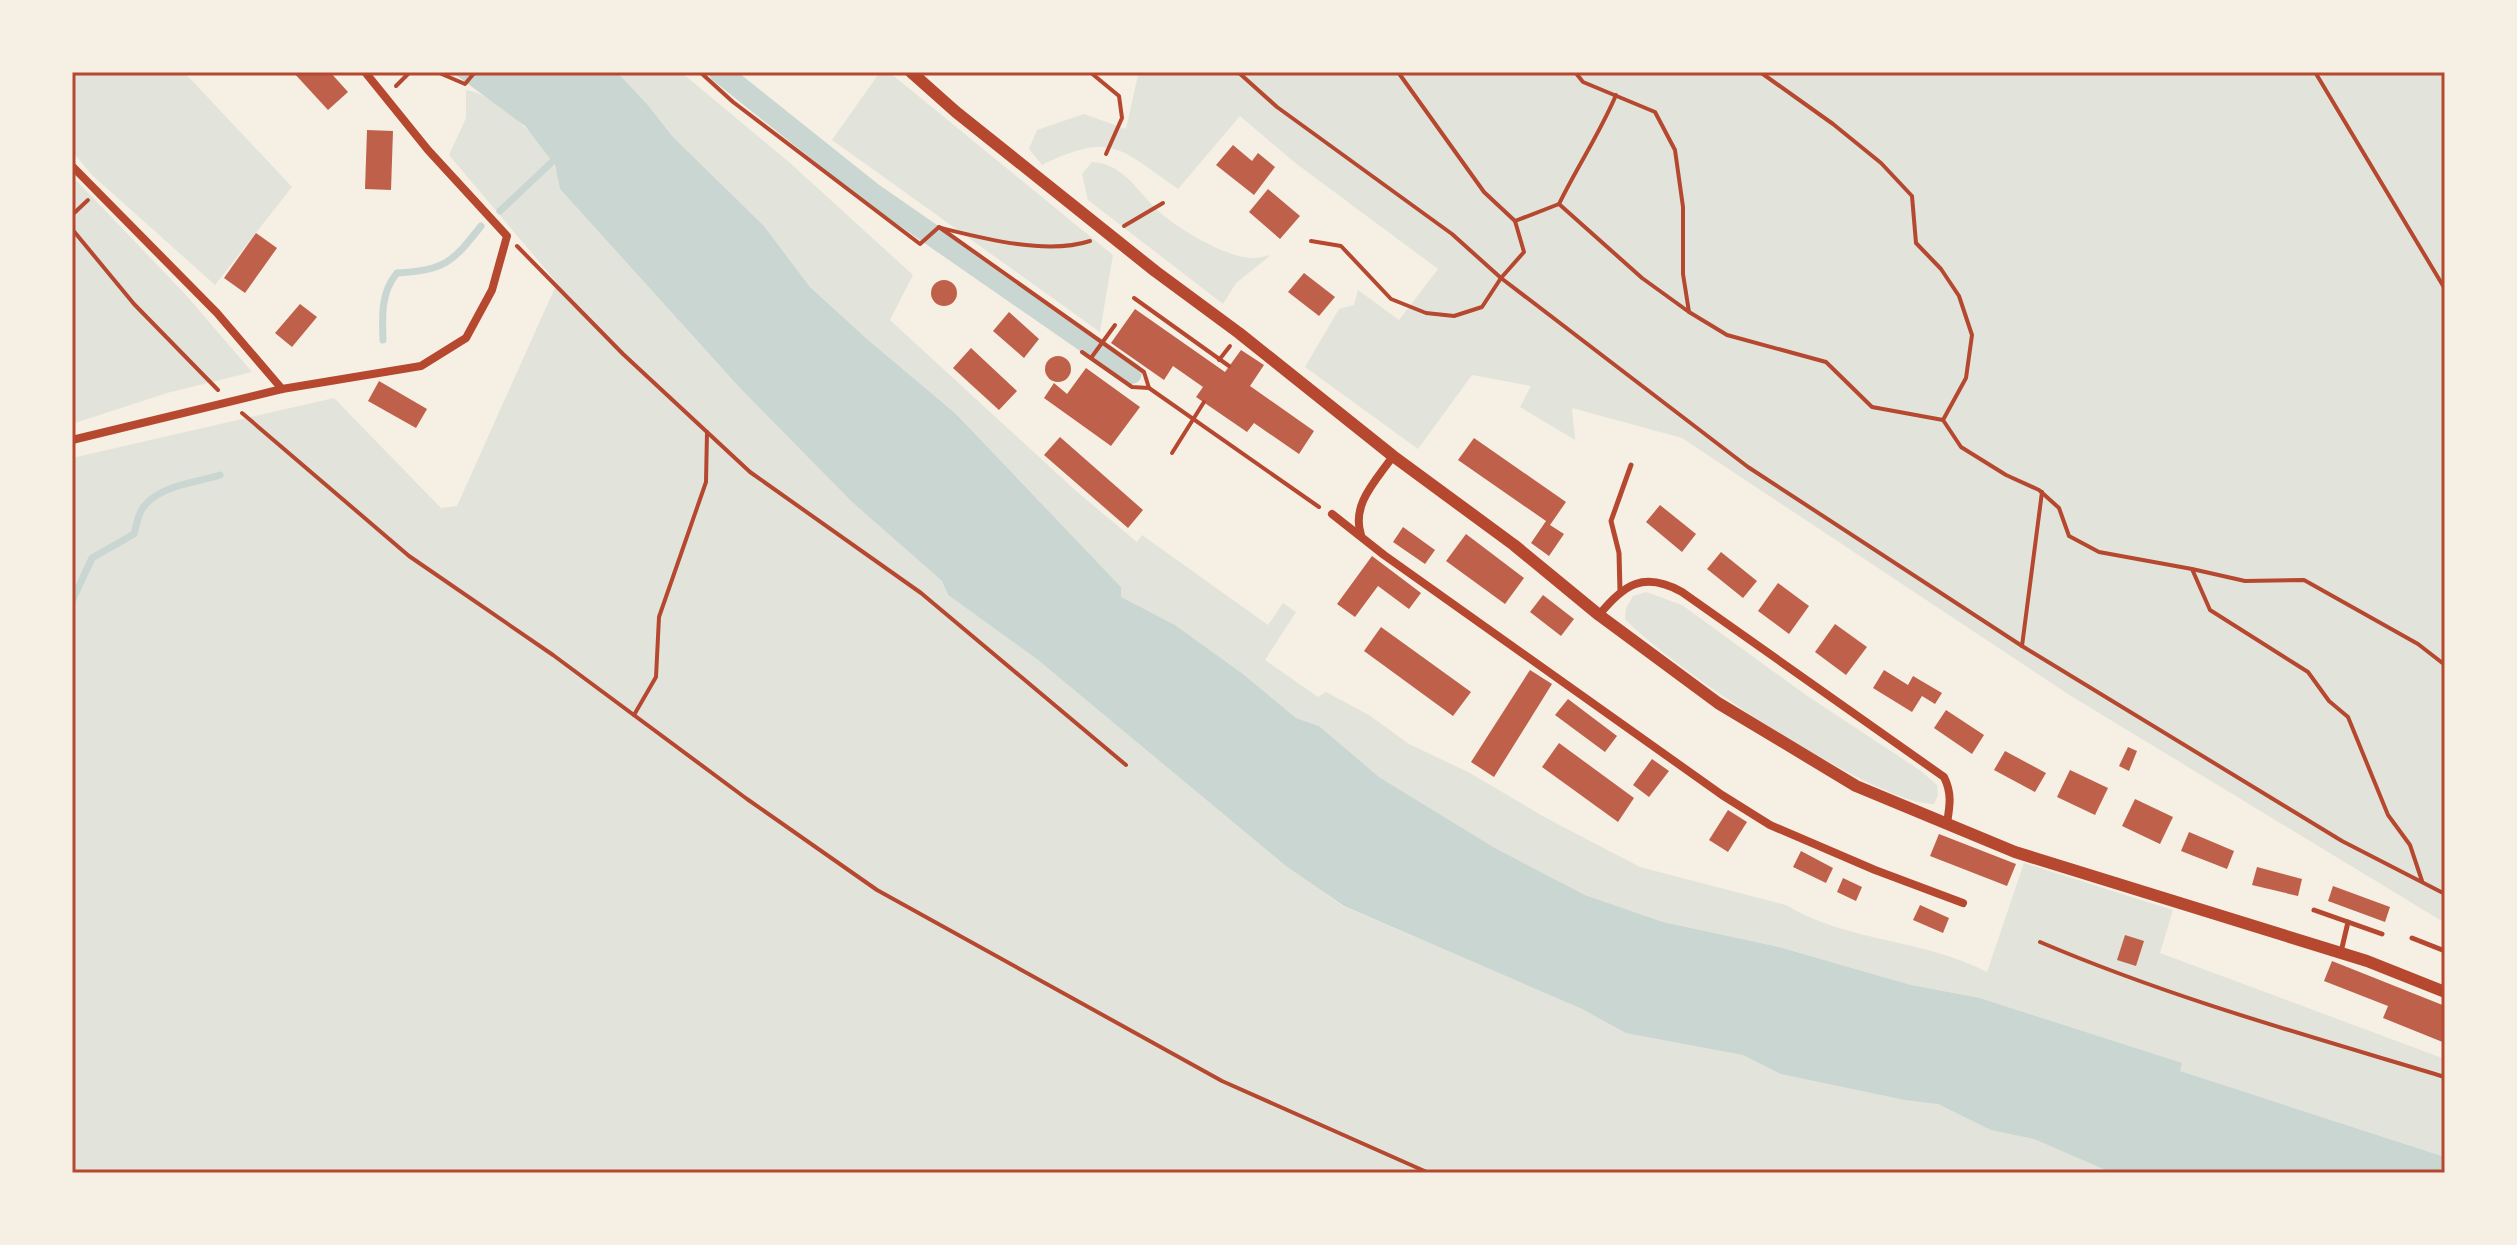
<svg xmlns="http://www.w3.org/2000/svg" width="2517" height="1245" font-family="'Work Sans',sans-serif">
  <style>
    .green { fill: #e2e4dc }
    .water { fill: #c9d6d2 }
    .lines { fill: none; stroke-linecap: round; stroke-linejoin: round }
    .stream { stroke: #c9d6d2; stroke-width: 7 }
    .canal { stroke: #c9d6d2; stroke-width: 22 }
    .building { fill: #bf614a }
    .path { stroke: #b5482f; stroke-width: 4 }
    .service { stroke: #b5482f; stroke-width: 5 }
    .minor { stroke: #b5482f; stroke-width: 8 }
    .tertiary { stroke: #b5482f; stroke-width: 12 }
    .neatline { fill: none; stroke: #b5482f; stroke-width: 3 }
  </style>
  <rect width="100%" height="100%" fill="#f6efe4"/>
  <g class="green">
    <polygon points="72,72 184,72 292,187 215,285 92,175 72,151"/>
    <path d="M617,72h64l108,90 124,113 -23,45 186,171 61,51 5,-7 126,90 15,-22 13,9 -31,48 53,37 8,-5 43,23 40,29 59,28 80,47 92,48 146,38c61,37 138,34 201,67l37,-109 149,47 -13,43 285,106v98l-266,-86 2,-8 -201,-65 -69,-13 -132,-38 -116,-25 -78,-27 -90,-47 -116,-71 -60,-51 -23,-8 -53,-44 -68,-49 -55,-28 1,-10 -165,-173 -89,-75 -57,-52 -46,-61 -91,-89 -26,-33z"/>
    <polygon points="880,72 889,72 1113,255 1100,332 832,140"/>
    <path d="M1135,72h1310v851l-374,-227 -389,-258 -110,-30 3,32 -55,-33 11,-21 -59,-11 -54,74 -113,-82 34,-58 15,-4 4,-15 41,30 39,-51 -144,-107 -54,-46 -62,73c-58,-40 -66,-58 -136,-24l-13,-16 8,-19 47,-16 42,15 12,-54z"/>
    <path d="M466,90c28,3 76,49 88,75 4,7 4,17 6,24l179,198 113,115 90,79 6,14 90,65 249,207 56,39 239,103 44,23 117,23 111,34 84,15 53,25 43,10 78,34h-2040v-715l262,-60 107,110 16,-2 100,-223 -108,-128 17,-37z"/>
    <path d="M1092,162c35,2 47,34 72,54 20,16 62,41 88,42 6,0 13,-2 19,-3l-35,28 -13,21 -135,-104 -6,-26z"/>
    <polygon points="72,176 185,294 252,372 167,393 72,424"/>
    <path d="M1646,592l36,13 124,90 115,76 16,14 1,10 -4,9c-60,0 -265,-138 -309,-185l1,-11 7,-12z"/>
  </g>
  <polygon class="water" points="452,72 617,72 647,104 673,137 764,226 810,287 867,339 956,414 1121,587 1121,597 1175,625 1243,674 1296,718 1319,726 1379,777 1495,848 1585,895 1663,922 1779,947 1911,985 1980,998 2182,1063 2180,1071 2445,1157 2445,1173 2112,1173 2034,1139 1991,1130 1938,1104 1905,1100 1781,1074 1743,1055 1626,1033 1582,1009 1344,906 1287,867 1038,660 948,595 942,581 852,502 739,387 560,189 555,165 525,126"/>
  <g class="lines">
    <g class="stream">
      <polyline points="500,211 554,160"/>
      <path d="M383,340c-1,-25 -2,-48 14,-67 48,-3 55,-10 84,-47"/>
      <path d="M72,601l20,-43 42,-24c2,-7 4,-19 8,-25 16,-24 54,-26 78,-34"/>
    </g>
    <polyline class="canal" points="720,72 873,194 1131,373"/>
  </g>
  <g class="building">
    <polygon points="293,72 330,72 348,92 328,110"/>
    <polygon points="367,130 393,131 391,190 365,189"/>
    <polygon points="1233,145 1252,161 1258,153 1275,167 1254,195 1216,165"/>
    <polygon points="1268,189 1300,216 1280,239 1249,212"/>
    <polygon points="256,233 277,248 245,293 224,278"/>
    <polygon points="1304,273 1335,297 1319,316 1288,292"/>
    <circle cx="944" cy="293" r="13"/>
    <polygon points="300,304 317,317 292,347 275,333"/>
    <polygon points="1135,309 1225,372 1241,350 1264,365 1250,386 1314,431 1299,454 1254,423 1247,432 1196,397 1203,387 1173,366 1164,380 1111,343"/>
    <polygon points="1009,312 1039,339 1024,358 993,331"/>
    <polygon points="971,348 1017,391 999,410 953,368"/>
    <circle cx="1058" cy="369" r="13"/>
    <polygon points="1086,368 1140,407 1111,446 1044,398 1054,383 1067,394"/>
    <polygon points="379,381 427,409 416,428 368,401"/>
    <polygon points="1060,437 1143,510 1128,528 1044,455"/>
    <polygon points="1474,438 1566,502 1550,525 1564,534 1549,556 1531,543 1546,521 1458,460"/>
    <polygon points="1660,505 1696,534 1682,552 1646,522"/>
    <polygon points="1403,527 1435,550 1425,564 1393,542"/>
    <polygon points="1466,534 1524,578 1505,604 1446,561"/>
    <polygon points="1721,552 1757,581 1743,598 1707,569"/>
    <polygon points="1372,556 1421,593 1409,609 1378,586 1355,617 1337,604"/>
    <polygon points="1778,583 1809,606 1789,634 1758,611"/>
    <polygon points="1543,595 1574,619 1561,636 1530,612"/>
    <polygon points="1835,624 1867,647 1846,675 1815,652"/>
    <polygon points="1381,627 1471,692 1453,716 1364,651"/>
    <polygon points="1530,670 1552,684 1494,777 1471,762"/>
    <polygon points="1884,670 1908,685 1913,676 1942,693 1935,704 1922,696 1912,712 1873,688"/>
    <polygon points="1568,699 1617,736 1605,752 1555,715"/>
    <polygon points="1946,710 1984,735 1972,754 1934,728"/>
    <polygon points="1559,743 1634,798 1618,822 1542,767"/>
    <polygon points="2128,747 2137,751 2129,771 2119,766"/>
    <polygon points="2005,751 2046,773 2035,792 1994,770"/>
    <polygon points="1652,759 1669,771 1649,797 1633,785"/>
    <polygon points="2070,770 2108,788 2095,815 2057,797"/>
    <polygon points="2135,799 2173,817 2160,844 2122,826"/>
    <polygon points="1728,810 1747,822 1728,852 1709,840"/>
    <polygon points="2189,832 2234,851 2227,869 2181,851"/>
    <polygon points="1939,834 2016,864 2007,886 1930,856"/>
    <polygon points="1801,851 1833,868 1826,883 1793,867"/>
    <polygon points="2257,867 2302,879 2298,896 2252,885"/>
    <polygon points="1843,878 1862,887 1856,901 1837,892"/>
    <polygon points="2333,886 2390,907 2385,922 2328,901"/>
    <polygon points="1920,905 1949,918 1943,933 1913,920"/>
    <polygon points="2125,935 2144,941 2136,966 2117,960"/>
    <polygon points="2332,961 2445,1006 2445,1043 2383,1018 2388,1006 2324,981"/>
  </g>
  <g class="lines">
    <g class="path">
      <polyline points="437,72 465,84 475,72"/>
      <polyline points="700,72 733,102 920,244 939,227"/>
      <polyline points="1090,72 1119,96 1122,118 1106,154"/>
      <polyline points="1238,72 1277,107 1452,234 1501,278 1748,467 2022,646 2342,841 2445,894"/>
      <polyline points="1575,72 1583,82 1655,112 1675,150 1683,207 1683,274 1689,312 1727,335 1826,362 1872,407 1943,420"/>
      <polyline points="1760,72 1833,124 1881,163 1912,196 1916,243 1941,269 1959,296 1972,335 1966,378 1943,420 1961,447 2006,475 2039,490 2059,508 2069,536 2099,552 2192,569 2210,610 2308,672 2329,701 2348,717 2388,815 2410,845 2422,881"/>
      <polyline points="2315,72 2445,289"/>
      <polyline points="396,86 410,72"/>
      <path d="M1616,95c-16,38 -39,72 -57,109l83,74 47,34"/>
      <polyline points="72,215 88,200"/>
      <polyline points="1515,221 1559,204"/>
      <polyline points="1124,226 1163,203"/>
      <polyline points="939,227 1144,372 1149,388"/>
      <path d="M941,228c44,11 106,27 149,13"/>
      <polyline points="72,229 134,304 218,390"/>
      <polyline points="1311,241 1341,246 1391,299 1426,313 1454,316 1482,307 1501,278 1524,252 1515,221 1484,192 1398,72"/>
      <polyline points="517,246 623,354 750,472 921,593 1126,765"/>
      <polyline points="1134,298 1229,366"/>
      <polyline points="1082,352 1132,387 1149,388 1319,507"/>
      <polyline points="1091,358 1115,325"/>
      <polyline points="1219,360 1230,346"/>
      <polyline points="242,413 409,556 553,655 747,799 877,890 1222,1081 1429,1173"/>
      <polyline points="1172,453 1204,402"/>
      <polyline points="2192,569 2245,581 2304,580 2418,644 2445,665"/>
      <polyline points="2022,646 2042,492"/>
      <polyline points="634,715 656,677 659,617 706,482 707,432"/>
      <path d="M2040,942c131,56 269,94 405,135"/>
    </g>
    <g class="service">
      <polyline points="1620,591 1619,553 1611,521 1631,465"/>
      <polyline points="2314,910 2348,922 2341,952"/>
      <polyline points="2348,922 2382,934"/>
      <polyline points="2412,938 2445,951"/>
    </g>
    <g class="minor">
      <polyline points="72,166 217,313 282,389"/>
      <polyline points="72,440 282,389 421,366 466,338 492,290 507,236 428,150 365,72"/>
      <polyline points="1332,514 1384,555 1722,795 1770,825 1875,870 1963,903"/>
      <path d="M1361,535c-10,-31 15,-54 32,-79"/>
      <path d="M1599,615c25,-31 45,-44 83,-23l262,185c8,16 6,28 3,46"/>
    </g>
    <polyline class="tertiary" points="911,72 956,112 1155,271 1239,333 1393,456 1514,545 1599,615 1718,703 1856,786 2015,852 2367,961 2445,992"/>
  </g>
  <rect width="2517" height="1245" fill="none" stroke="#f6efe4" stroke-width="148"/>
  <rect x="74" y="74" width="2369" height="1097" class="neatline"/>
</svg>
